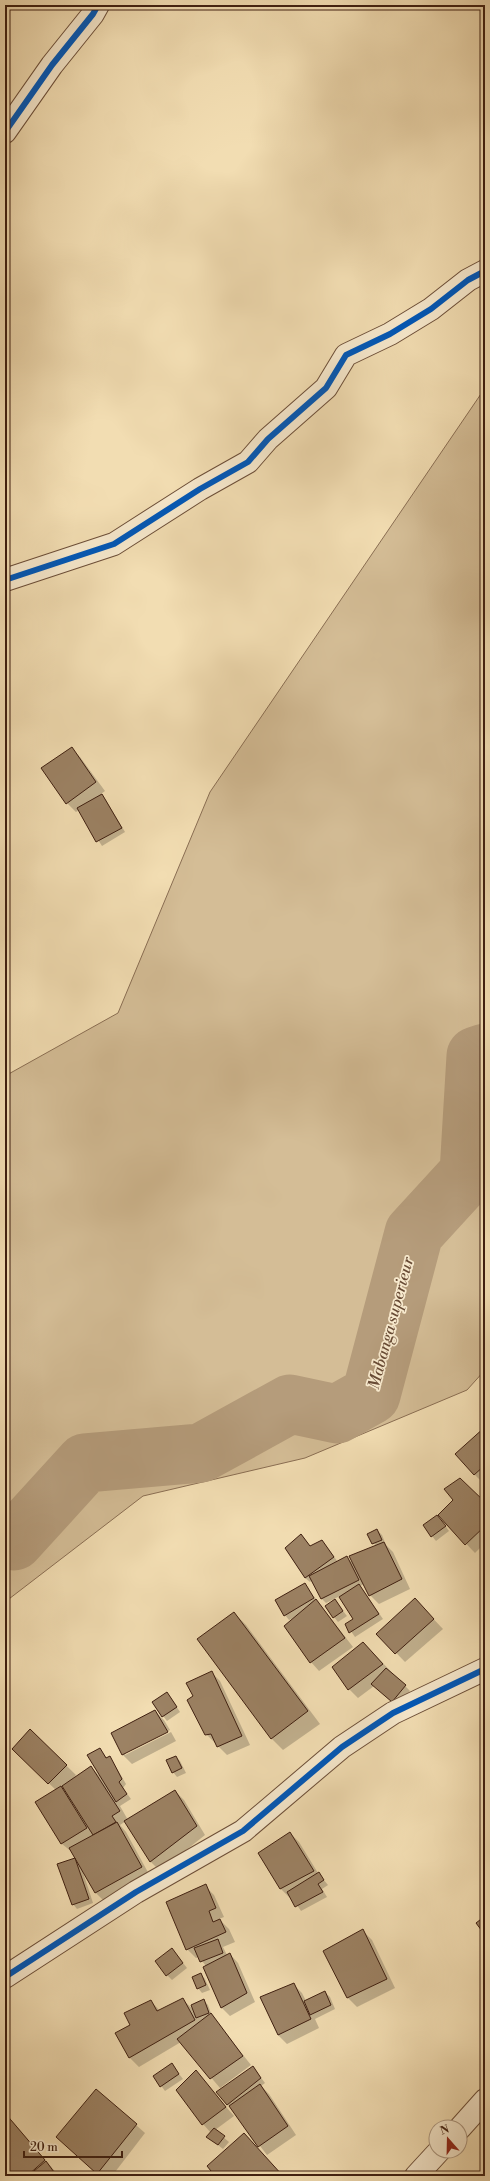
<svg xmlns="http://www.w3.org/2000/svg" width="490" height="2181" font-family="'Libre Bodoni',serif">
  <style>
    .green { fill: #d4bd96; stroke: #8a6e53 }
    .shadow { fill: #0003; fill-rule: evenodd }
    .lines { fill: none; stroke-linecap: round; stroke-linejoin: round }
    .river { stroke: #b59c7b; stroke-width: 59 }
    .building { fill: #9c8264; stroke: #3f1f10 }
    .street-casing { stroke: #6c4e38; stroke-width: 24 }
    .street { stroke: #f7e9cd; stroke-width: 22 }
    .cycleway-casing { stroke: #f7e9cd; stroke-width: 8 }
    .cycleway { stroke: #0057b8; stroke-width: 6 }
    .labels { text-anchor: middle; stroke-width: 3.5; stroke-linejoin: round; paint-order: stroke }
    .water-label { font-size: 16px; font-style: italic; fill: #684b35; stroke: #f7e9cd }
  </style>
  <rect width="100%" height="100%" fill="#f2ddb2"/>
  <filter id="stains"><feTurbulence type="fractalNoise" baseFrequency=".005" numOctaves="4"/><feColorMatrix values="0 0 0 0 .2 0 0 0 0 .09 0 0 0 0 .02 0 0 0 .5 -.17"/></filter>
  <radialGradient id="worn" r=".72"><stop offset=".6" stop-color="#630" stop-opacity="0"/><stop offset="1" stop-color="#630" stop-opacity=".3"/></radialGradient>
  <polygon class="green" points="485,388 485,1370 467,1390 305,1458 143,1496 5,1602 5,1076 118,1013 210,792"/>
  <g class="shadow">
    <polygon points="71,748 80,757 105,791 101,794 106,800 125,832 102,846 79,810 76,812 67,803"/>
    <polygon points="5,1054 9,1059 5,1063"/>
    <polygon points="485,1429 485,1481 483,1483 474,1474"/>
    <polygon points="485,1503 485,1543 475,1553 439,1515"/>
    <polygon points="442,1521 449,1531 436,1541 432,1536"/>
    <polygon points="377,1530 382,1535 386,1545 393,1552 410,1589 379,1604 370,1595 364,1584 360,1586 383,1619 355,1637 346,1624 354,1619 340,1596 326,1603 322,1599 312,1580 310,1582 305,1578 301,1535 311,1547 322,1541 338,1562 347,1558 355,1565 376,1546 368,1534"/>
    <polygon points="305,1585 353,1647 319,1671 311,1662 297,1617 289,1620 285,1615"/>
    <polygon points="335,1601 347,1616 338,1622 334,1617"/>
    <polygon points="424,1609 443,1629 405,1662 378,1634"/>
    <polygon points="234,1613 246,1625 320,1724 283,1750 271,1738"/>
    <polygon points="372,1652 410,1691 397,1706 374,1686 358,1698 349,1689"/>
    <polygon points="211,1672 220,1681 250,1745 227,1755 206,1734 194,1697"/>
    <polygon points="171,1698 180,1712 167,1721 163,1716"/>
    <polygon points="155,1711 164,1720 170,1730 125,1753 125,1755 171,1732 176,1741 132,1764 123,1755 112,1734"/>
    <path d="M30,1730l46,45 -4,5 19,-13 10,10 -1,-28 7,9 3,-1 16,27 -3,4 8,11 -11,7 8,14 47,-29 9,9 21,35 -45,36 -9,-9 -25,-41 -6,4 6,7 24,44 -45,26 -9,-9 -14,-24 11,34 -16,6 -4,-5 -15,-40 18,-6 -4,-6 -10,-8 -26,-42 20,-12 -34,-32zM63,1786l4,8 -5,-6z"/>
    <polygon points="176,1757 180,1761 186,1773 177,1777 173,1772"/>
    <polygon points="290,1833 299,1842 318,1873 328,1885 322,1889 327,1897 301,1911 291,1896 289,1897 280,1888"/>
    <polygon points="205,1886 214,1895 224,1917 219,1919 229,1929 235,1942 223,1947 227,1955 230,1954 238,1963 255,2002 230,2016 221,2007 206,1966 199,1957 196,1958 187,1949"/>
    <polygon points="363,1931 372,1940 395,1988 357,2007 348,1998 325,1951"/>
    <polygon points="172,1949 187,1968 172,1980 167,1975"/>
    <polygon points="201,1974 205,1979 210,1990 202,1993 198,1988"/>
    <polygon points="293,1984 302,1993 306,2001 325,1992 330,1997 335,2009 315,2019 319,2028 287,2044 278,2035"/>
    <polygon points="182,1999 195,2011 204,2001 208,2005 212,2016 251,2065 220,2088 181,2042 139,2067 130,2058 116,2034 132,2025 151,2001 160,2011"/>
    <polygon points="172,2065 183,2079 165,2091 154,2076"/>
    <polygon points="253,2067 265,2083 261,2086 269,2094 296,2135 267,2155 218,2092"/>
    <polygon points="196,2072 234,2116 215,2130 229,2142 223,2149 208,2137 211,2133 203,2124"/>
    <polygon points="5,2115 13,2122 59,2176 5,2176"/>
    <polygon points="136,2125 145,2133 112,2176 99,2176 66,2145"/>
  </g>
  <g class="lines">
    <polyline class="river" points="5,1539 14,1541 85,1463 201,1453 290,1404 337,1414 371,1395 414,1233 469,1173 476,1056 485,1053"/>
  </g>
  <g class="building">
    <polygon points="72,747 96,782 66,804 41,768"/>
    <polygon points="102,794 122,828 96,842 77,808"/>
    <polygon points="485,1427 485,1465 474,1475 455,1454"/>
    <polygon points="460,1478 485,1502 485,1526 465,1545 438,1515 453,1500 444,1489"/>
    <polygon points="437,1515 446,1526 431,1537 423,1525"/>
    <polygon points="377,1529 382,1540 372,1544 367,1534"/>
    <polygon points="301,1534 310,1546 322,1540 334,1557 305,1578 285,1548"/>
    <polygon points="384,1542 402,1579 369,1596 349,1556"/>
    <polygon points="347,1556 359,1580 321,1599 309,1576"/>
    <polygon points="305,1583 314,1598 284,1616 275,1600"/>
    <polygon points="359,1584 379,1614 349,1633 345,1624 353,1619 339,1597"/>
    <polygon points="415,1598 434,1619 395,1654 376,1634"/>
    <polygon points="316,1599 345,1638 310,1663 284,1626"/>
    <polygon points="335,1599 343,1611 333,1618 325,1606"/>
    <polygon points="234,1612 308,1711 271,1739 197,1639"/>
    <polygon points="363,1642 383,1664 348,1690 332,1667"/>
    <polygon points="386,1668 406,1685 392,1702 371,1684"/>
    <polygon points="212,1671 242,1736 217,1747 211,1734 205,1735 187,1700 193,1696 186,1683"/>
    <polygon points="167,1692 177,1707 162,1717 152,1702"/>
    <polygon points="155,1710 168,1732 122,1755 111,1733"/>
    <polygon points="30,1729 67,1765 48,1784 12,1749"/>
    <polygon points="100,1748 106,1758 110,1756 122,1779 119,1782 127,1794 116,1802 87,1755"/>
    <polygon points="176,1756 182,1768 172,1773 166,1760"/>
    <polygon points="91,1766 120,1811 112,1816 116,1822 93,1835 62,1786"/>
    <polygon points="61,1786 87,1828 61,1844 35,1802"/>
    <polygon points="175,1790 197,1826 150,1862 124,1821"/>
    <polygon points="117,1822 142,1867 95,1893 69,1848"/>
    <polygon points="290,1832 314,1871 280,1889 258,1853"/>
    <polygon points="75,1858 89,1899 72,1905 57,1864"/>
    <polygon points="319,1872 324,1880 318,1884 323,1892 295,1907 287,1892"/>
    <polygon points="206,1884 216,1908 209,1911 213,1922 220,1919 226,1932 186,1950 166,1902"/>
    <polygon points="485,1916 485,1935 476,1923"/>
    <polygon points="363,1929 387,1979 347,1998 323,1951"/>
    <polygon points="218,1939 223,1953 200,1962 194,1948"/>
    <polygon points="172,1948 183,1963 166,1976 155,1961"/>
    <polygon points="230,1953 247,1993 221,2008 203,1967"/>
    <polygon points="201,1973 206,1985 197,1989 192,1977"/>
    <polygon points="294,1983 311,2019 278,2035 260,1997"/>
    <polygon points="325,1991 331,2005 310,2015 304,2001"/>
    <polygon points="183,1998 195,2020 129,2058 115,2033 130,2025 124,2013 151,2000 157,2011"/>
    <polygon points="204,1999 209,2013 196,2018 191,2005"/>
    <polygon points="211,2013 243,2056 210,2079 177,2039"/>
    <polygon points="172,2063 179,2074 160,2087 153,2076"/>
    <polygon points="253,2066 261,2078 227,2105 216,2092"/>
    <polygon points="196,2070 226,2107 202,2125 176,2090"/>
    <polygon points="260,2084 288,2126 258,2147 229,2106"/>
    <polygon points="96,2089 137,2124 97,2174 56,2137"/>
    <polygon points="5,2113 45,2160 27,2176 5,2176"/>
    <polygon points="214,2128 225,2136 218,2145 206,2137"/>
    <polygon points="244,2133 283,2176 215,2176 207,2166"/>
    <polygon points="46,2161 54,2172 51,2173 53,2176 28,2176"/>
  </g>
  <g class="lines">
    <g class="street-casing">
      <g id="street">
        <polyline points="5,132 52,65 93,14 98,5"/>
        <polyline points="5,580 114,544 200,489 248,462 268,439 326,388 346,355 390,334 431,309 468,280 485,271"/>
        <polyline points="5,1977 136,1892 243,1831 342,1747 393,1713 485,1669"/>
        <polyline points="460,2128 485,2100"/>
        <polyline points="416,2176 439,2151"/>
      </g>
    </g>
    <use href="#street" class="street"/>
    <g class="cycleway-casing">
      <g id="cycleway">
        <polyline points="5,132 52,65 93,14 98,5"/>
        <polyline points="5,580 114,544 200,489 248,462 268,439 326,388 346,355 390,334 431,309 468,280 485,271"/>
        <polyline points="5,1977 136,1892 243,1831 342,1747 393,1713 485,1669"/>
      </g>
    </g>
    <use href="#cycleway" class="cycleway"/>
  </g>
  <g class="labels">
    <g class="water-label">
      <text transform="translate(390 1323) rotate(-75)" y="6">Mabanga superieur</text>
    </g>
  </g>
  <rect width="490" height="2181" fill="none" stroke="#f2ddb2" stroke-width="20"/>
  <rect x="6" y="6" width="478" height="2169" fill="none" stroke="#3f1f10" stroke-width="2"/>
  <rect x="10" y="10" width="470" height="2161" fill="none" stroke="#3f1f10"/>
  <g transform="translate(448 2139) rotate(340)"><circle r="19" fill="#f7e9cd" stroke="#ad9881"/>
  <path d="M0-3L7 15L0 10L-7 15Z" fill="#8f2418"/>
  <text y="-6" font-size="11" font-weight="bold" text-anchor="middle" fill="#3f1f10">N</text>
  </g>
  <path d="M24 2151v6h98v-6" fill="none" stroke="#3f1f10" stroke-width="2"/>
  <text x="30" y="2151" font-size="12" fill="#3f1f10" stroke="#f7e9cd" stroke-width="3" paint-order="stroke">20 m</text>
  <rect width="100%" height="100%" filter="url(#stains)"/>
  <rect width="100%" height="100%" fill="url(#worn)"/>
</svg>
